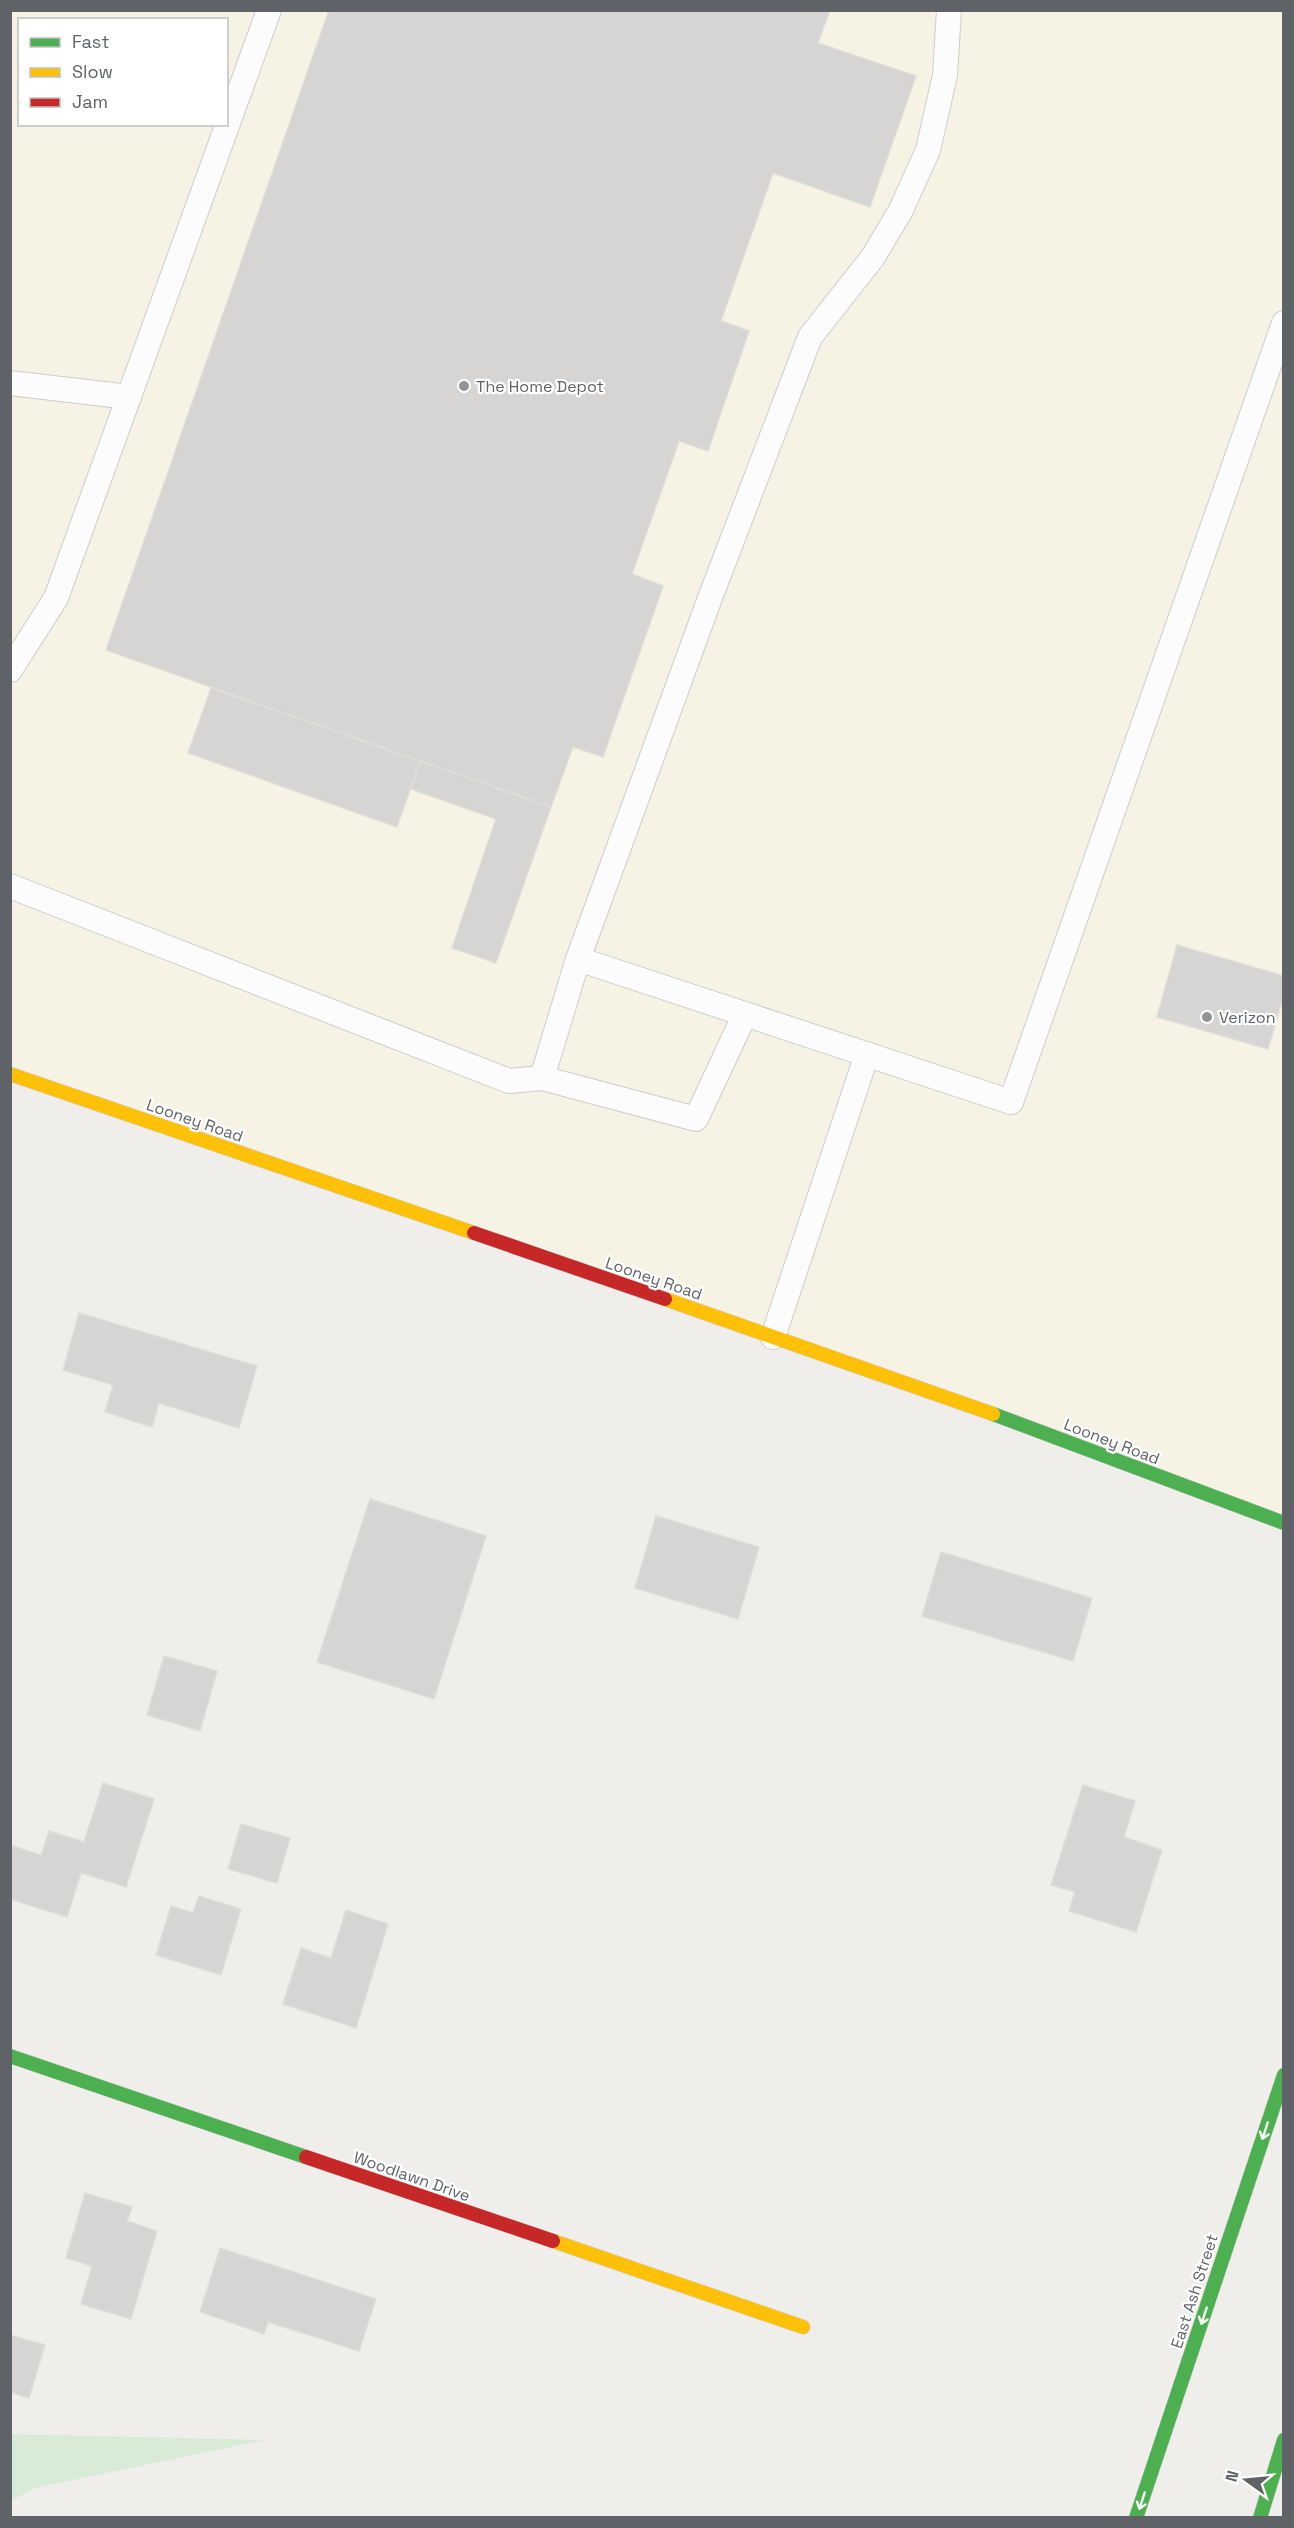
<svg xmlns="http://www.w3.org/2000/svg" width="1294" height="2528" font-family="'Space Grotesk',sans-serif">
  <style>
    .commercial { fill: #f7f3e4; fill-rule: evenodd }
    .green { fill: #d8ebd6 }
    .building { fill: #d6d5d3; stroke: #deddd9; stroke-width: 1.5 }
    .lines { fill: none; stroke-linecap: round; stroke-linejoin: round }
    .lane-casing { stroke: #cbcccc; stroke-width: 26 }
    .fast-casing { stroke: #cacacb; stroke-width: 15 }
    .slow-casing { stroke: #cacacb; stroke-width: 15 }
    .jam-casing { stroke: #cacacb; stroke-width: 15 }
    .lane { stroke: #fdfcfc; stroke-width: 24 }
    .fast { stroke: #4caf50; stroke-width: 14 }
    .slow { stroke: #ffc107; stroke-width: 14 }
    .jam { stroke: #c62828; stroke-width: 14 }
    .oneway { stroke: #f6fbf6 }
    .poi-dot { fill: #919496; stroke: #fff; stroke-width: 2 }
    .labels { text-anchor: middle; stroke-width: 4.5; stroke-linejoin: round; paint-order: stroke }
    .poi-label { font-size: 16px; fill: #5f6368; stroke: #fff; text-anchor: start }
    .street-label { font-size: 16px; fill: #5f6368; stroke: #fff }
  </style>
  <rect width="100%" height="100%" fill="#efeeea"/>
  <path class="commercial" d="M11,11h1272v1512l-1272,-449zM20,20h206v104h-206z"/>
  <polygon class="green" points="11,2434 264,2440 35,2488 11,2501"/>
  <g class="building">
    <polygon points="329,10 830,10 818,43 916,76 870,207 773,173 721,321 749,331 708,451 679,441 632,574 663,586 603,757 573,747 551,807 106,650"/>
    <polygon points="211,688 420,761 397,827 188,753"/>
    <polygon points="420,761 551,807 496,963 452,948 496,819 411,789"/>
    <polygon points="1177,945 1284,976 1284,994 1268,1049 1157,1017"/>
    <polygon points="79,1313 257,1366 239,1428 159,1403 152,1427 105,1412 113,1385 63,1370"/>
    <polygon points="370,1499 486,1536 434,1699 317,1662"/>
    <polygon points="656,1516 759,1547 738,1619 635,1588"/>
    <polygon points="941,1552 1092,1598 1073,1661 922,1616"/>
    <polygon points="164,1656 217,1671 200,1731 147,1715"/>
    <polygon points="103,1783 154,1799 126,1887 81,1873 67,1917 10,1899 10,1845 41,1855 49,1831 84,1842"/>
    <polygon points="1083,1785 1135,1801 1124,1837 1162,1850 1136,1932 1069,1911 1075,1892 1051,1885"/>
    <polygon points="241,1824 290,1838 277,1883 228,1869"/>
    <polygon points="199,1896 241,1909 221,1975 156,1955 171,1906 193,1913"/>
    <polygon points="346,1910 388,1924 356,2028 283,2004 301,1948 331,1958"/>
    <polygon points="85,2193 132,2207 127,2221 157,2231 131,2319 81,2304 92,2266 66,2258"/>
    <polygon points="220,2248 376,2299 359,2351 268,2322 264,2334 200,2312"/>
    <polygon points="10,2335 45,2345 29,2398 10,2392"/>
  </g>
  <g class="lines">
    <g class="lane-casing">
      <g id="lane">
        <polyline points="10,383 129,397"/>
        <polyline points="10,670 56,598 269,10"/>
        <polyline points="10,886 509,1081 542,1078 578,959 710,598 810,337 873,257 901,210 928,150 945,75 949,10"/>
        <polyline points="578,959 1011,1102 1284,323"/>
        <polyline points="542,1078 696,1119 745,1014"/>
        <polyline points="773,1337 867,1054"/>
      </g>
    </g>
    <g class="fast-casing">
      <g id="fast">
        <polyline points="993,1414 1284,1523"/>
        <polyline points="10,2056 306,2157"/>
        <polyline points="1136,2518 1284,2075"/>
        <polyline points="1260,2518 1284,2440"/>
      </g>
    </g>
    <g class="slow-casing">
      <g id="slow">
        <polyline points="10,1074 474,1233"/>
        <polyline points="665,1299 993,1414"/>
        <polyline points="553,2241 803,2327"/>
      </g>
    </g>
    <g class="jam-casing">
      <g id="jam">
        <polyline points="474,1233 665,1299"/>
        <polyline points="306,2157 553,2241"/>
      </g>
    </g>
    <use href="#lane" class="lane"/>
    <use href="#fast" class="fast"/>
    <use href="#slow" class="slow"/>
    <use href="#jam" class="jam"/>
  </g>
  <defs><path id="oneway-shaft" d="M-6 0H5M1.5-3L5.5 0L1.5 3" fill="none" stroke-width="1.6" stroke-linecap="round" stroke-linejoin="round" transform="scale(1.5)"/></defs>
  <g class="oneway">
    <use href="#oneway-shaft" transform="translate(1265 2131) rotate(108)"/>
    <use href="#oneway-shaft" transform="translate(1204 2316) rotate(108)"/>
    <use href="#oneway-shaft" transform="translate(1142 2501) rotate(108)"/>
  </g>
  <g class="poi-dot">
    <circle cx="464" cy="386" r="6"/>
    <circle cx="1207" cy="1017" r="6"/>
  </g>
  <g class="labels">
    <g class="poi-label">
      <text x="476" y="392">The Home Depot</text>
      <text x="1219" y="1023">Verizon</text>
    </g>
    <g class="street-label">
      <text transform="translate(195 1120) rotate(19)" y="6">Looney Road</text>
      <text transform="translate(654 1278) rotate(19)" y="6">Looney Road</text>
      <text transform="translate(1112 1441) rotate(21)" y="6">Looney Road</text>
      <text transform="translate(412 2176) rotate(19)" y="6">Woodlawn Drive</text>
      <text transform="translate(1194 2291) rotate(-72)" y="6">East Ash Street</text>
    </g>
  </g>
  <rect width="1294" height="2528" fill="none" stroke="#5f6368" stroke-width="24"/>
  <rect x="18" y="18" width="210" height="108" fill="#ffffff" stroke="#bfc1c3" stroke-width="1.5"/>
  <rect x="30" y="38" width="30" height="9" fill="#4caf50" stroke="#bfc1c3" stroke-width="1.5"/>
  <text x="72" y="48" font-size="18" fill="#5f6368">Fast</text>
  <rect x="30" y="68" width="30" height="9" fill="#ffc107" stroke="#bfc1c3" stroke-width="1.5"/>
  <text x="72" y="78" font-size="18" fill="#5f6368">Slow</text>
  <rect x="30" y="98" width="30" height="9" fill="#c62828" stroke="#bfc1c3" stroke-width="1.5"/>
  <text x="72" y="108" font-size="18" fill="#5f6368">Jam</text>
  <g transform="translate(1246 2480) rotate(285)" stroke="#ffffff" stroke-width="4.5" paint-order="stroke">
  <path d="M0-4.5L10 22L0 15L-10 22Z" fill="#5f6368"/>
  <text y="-9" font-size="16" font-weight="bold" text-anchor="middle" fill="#5f6368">N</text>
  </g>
</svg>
